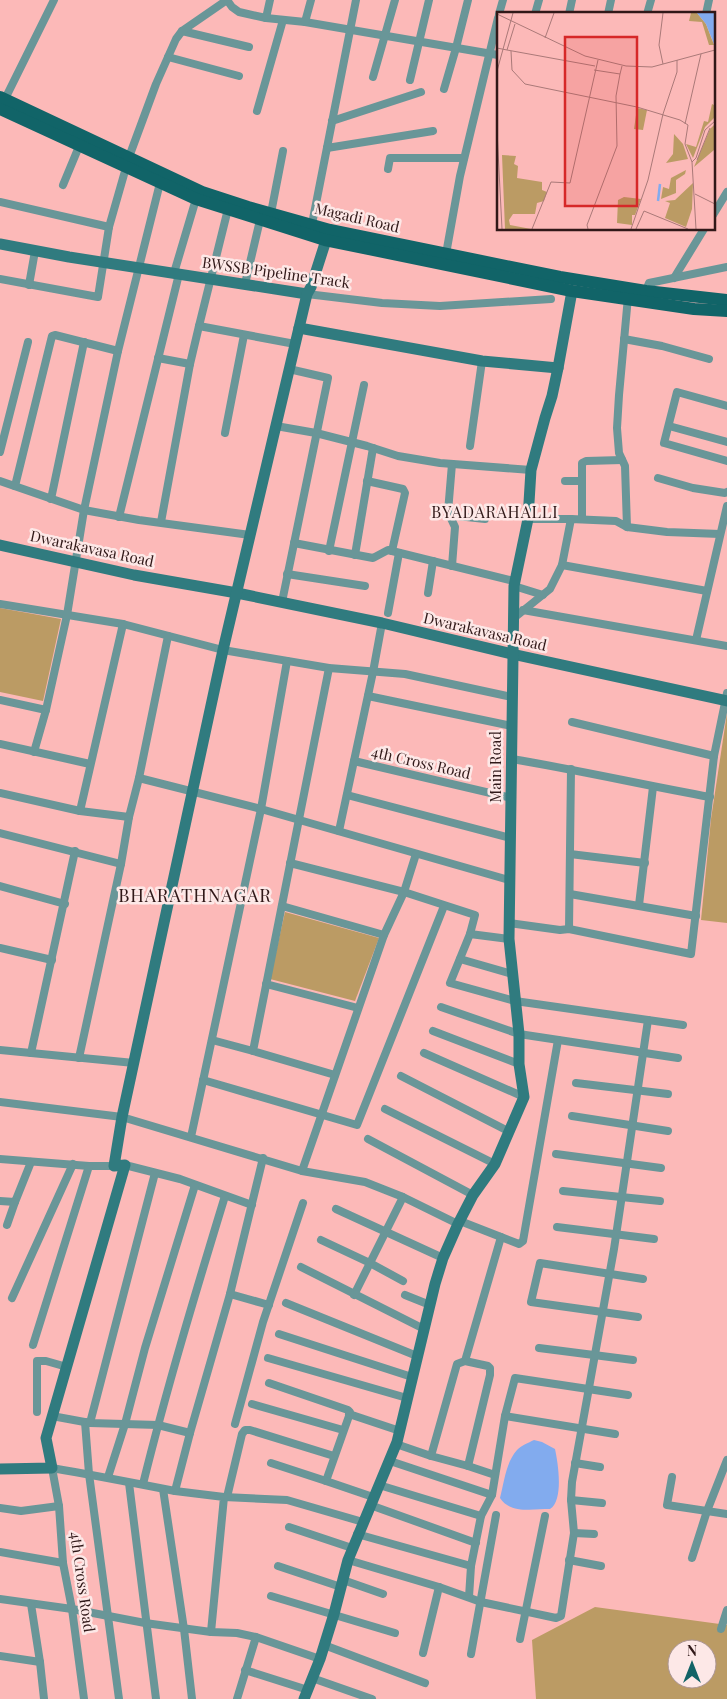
<svg xmlns="http://www.w3.org/2000/svg" width="727" height="1699" font-family="'Playfair Display',serif">
  <style>
    .green { fill: #bb9b64; fill-rule: evenodd }
    .water { fill: #82abee }
    .lines { fill: none; stroke-linecap: round; stroke-linejoin: round }
    .street { stroke: #699698; stroke-width: 8 }
    .secondary { stroke: #307b7f; stroke-width: 11 }
    .primary { stroke: #116468; stroke-width: 12 }
    .labels { text-anchor: middle; stroke-width: 5; stroke-linejoin: round; paint-order: stroke }
    .street-label { font-size: 15px; fill: #301818; stroke: #fde8e7 }
    .neighbourhood-label { font-size: 16px; letter-spacing: 1px; fill: #301818; stroke: #fde8e7 }
    .quarter-label { font-size: 18px; letter-spacing: 1px; fill: #301818; stroke: #fde8e7 }
    .inset-river { fill: none; stroke: #82abee; stroke-width: 2.5 }
    .inset-road { fill: none; stroke: #aa7978; stroke-width: 1 }
    .view { fill: #d62828; fill-opacity: 0.15; stroke: #d62828; stroke-width: 2.5 }
    .inset-edge { fill: none; stroke: #301818; stroke-width: 2.5 }
  </style>
  <rect width="100%" height="100%" fill="#fcb9b8"/>
  <g class="green">
    <polygon points="0,608 61,619 43,701 0,692"/>
    <polygon points="727,713 727,923 701,920 711,819"/>
    <polygon points="285,912 379,938 355,1001 270,979"/>
    <path d="M595,1607l132,18v74h-191l-4,-59zM677,1649h30v30h-30z"/>
  </g>
  <path class="water" d="M534,1440l8,2 13,7c3,14 9,51 -5,60 -17,0 -40,5 -50,-11 4,-15 6,-36 17,-48 5,-5 11,-7 17,-10z"/>
  <g class="lines">
    <g class="street">
      <polyline points="227,0 232,7 239,12 266,18 305,22 498,55"/>
      <polyline points="499,14 503,0"/>
      <polyline points="535,14 539,0"/>
      <polyline points="569,14 572,0"/>
      <polyline points="608,14 611,0"/>
      <polyline points="647,14 651,0"/>
      <polyline points="706,14 709,0"/>
      <polyline points="266,18 270,0"/>
      <polyline points="305,22 311,0"/>
      <polyline points="182,31 249,47"/>
      <polyline points="168,57 239,76"/>
      <polyline points="373,77 395,0"/>
      <polyline points="410,80 429,0"/>
      <polyline points="444,89 456,48 468,0"/>
      <polyline points="4,101 54,0"/>
      <polyline points="257,111 283,20"/>
      <polyline points="332,121 421,92"/>
      <polyline points="327,148 433,131"/>
      <polyline points="388,169 390,158 464,158"/>
      <polyline points="63,185 80,144"/>
      <polyline points="0,202 109,227"/>
      <polyline points="271,213 283,151"/>
      <polyline points="713,215 727,192"/>
      <polyline points="312,224 356,0"/>
      <polyline points="446,254 460,176 498,18"/>
      <polyline points="174,273 196,199"/>
      <polyline points="674,278 704,229"/>
      <polyline points="0,279 98,297 109,227 129,157 156,84 176,39 182,31 227,0"/>
      <polyline points="245,284 260,220"/>
      <polyline points="29,285 35,251"/>
      <polyline points="645,293 649,283 727,267"/>
      <polyline points="307,294 382,303 440,306 551,299"/>
      <polyline points="199,326 228,209"/>
      <polyline points="624,339 662,346 709,359"/>
      <polyline points="158,358 190,364"/>
      <polyline points="727,406 677,392 664,443 727,461"/>
      <polyline points="276,426 316,433 367,446 398,456 440,463 531,470"/>
      <polyline points="669,426 727,442"/>
      <polyline points="225,433 244,335"/>
      <polyline points="470,446 482,361"/>
      <polyline points="0,452 28,342"/>
      <polyline points="452,464 448,512 455,527 452,566"/>
      <polyline points="658,478 693,488 725,493 727,492"/>
      <polyline points="0,481 84,510 139,520 250,535"/>
      <polyline points="367,481 403,489 405,493 392,551"/>
      <polyline points="565,481 582,481"/>
      <polyline points="15,486 52,336 55,335 118,351"/>
      <polyline points="51,499 84,342"/>
      <polyline points="448,515 485,519"/>
      <polyline points="119,517 179,274"/>
      <polyline points="528,519 571,519"/>
      <polyline points="582,519 582,463 586,461 622,460"/>
      <polyline points="161,522 190,364 199,326 295,344"/>
      <polyline points="627,527 667,532 720,534"/>
      <polyline points="294,543 373,558 388,550 514,581"/>
      <polyline points="329,551 364,385"/>
      <polyline points="355,555 373,448"/>
      <polyline points="562,565 707,591"/>
      <polyline points="287,574 365,586"/>
      <polyline points="514,586 543,595"/>
      <polyline points="428,593 433,561"/>
      <polyline points="282,602 328,378 289,369"/>
      <polyline points="0,604 123,624 223,650 329,668 405,674 512,697"/>
      <polyline points="523,610 727,646"/>
      <polyline points="388,613 399,553"/>
      <polyline points="514,618 550,589 562,565 571,519 616,521 627,527 625,466 619,453 617,428 619,395 628,297"/>
      <polyline points="696,640 727,506"/>
      <polyline points="329,668 253,1051 335,1075"/>
      <polyline points="368,696 512,726"/>
      <polyline points="0,700 46,710"/>
      <polyline points="572,722 714,756"/>
      <polyline points="0,744 90,764"/>
      <polyline points="34,752 46,710 67,615 84,510 118,351 160,183"/>
      <path d="M512,759c66,11 132,26 198,38"/>
      <polyline points="354,761 512,798"/>
      <polyline points="139,778 261,809 509,880"/>
      <polyline points="0,793 80,811 129,817"/>
      <polyline points="347,795 510,838"/>
      <polyline points="80,811 123,624"/>
      <polyline points="339,831 373,672 382,623"/>
      <polyline points="0,833 121,864"/>
      <polyline points="570,854 645,863"/>
      <polyline points="290,863 404,892 475,915 470,934 450,983 515,1001 648,1020 614,1249 572,1482 571,1500 574,1533 561,1616 556,1618 481,1602 439,1587 348,1560"/>
      <polyline points="0,886 65,904"/>
      <polyline points="570,894 696,916"/>
      <polyline points="639,905 653,787"/>
      <polyline points="282,906 384,935"/>
      <polyline points="509,923 560,930 569,929 691,954 714,756 727,693"/>
      <polyline points="569,929 571,769"/>
      <polyline points="470,934 509,939"/>
      <polyline points="0,948 52,960"/>
      <polyline points="460,959 512,974"/>
      <polyline points="266,984 358,1008"/>
      <polyline points="441,1007 519,1034 678,1058"/>
      <polyline points="648,1020 683,1025"/>
      <polyline points="433,1031 519,1064"/>
      <polyline points="212,1040 253,1051"/>
      <polyline points="0,1050 134,1063"/>
      <polyline points="31,1053 75,851"/>
      <polyline points="424,1053 524,1097"/>
      <polyline points="79,1058 121,864 129,817 139,778 168,636"/>
      <polyline points="401,1076 508,1131"/>
      <polyline points="203,1080 357,1125 444,906"/>
      <polyline points="576,1083 668,1094"/>
      <polyline points="0,1102 122,1117 302,1171 365,1182 403,1197 458,1224"/>
      <polyline points="385,1109 495,1164"/>
      <polyline points="572,1116 668,1131"/>
      <polyline points="191,1137 261,809 287,661"/>
      <polyline points="368,1139 473,1195"/>
      <polyline points="556,1154 661,1168"/>
      <polyline points="0,1159 89,1166 114,1166"/>
      <polyline points="125,1165 180,1179 252,1205"/>
      <polyline points="302,1171 384,935 404,892 416,854"/>
      <polyline points="563,1191 660,1201"/>
      <polyline points="0,1201 15,1202 31,1162"/>
      <polyline points="336,1209 443,1258"/>
      <polyline points="460,1221 501,1237 465,1361 488,1366 490,1368 490,1375 468,1466 431,1456 457,1364 465,1361"/>
      <polyline points="7,1225 15,1202"/>
      <polyline points="557,1227 654,1239"/>
      <polyline points="501,1237 519,1244 523,1241 558,1040"/>
      <polyline points="321,1240 370,1263 403,1281"/>
      <polyline points="301,1267 424,1329"/>
      <polyline points="230,1294 269,1305"/>
      <polyline points="354,1295 403,1197"/>
      <polyline points="405,1295 430,1305"/>
      <polyline points="12,1298 73,1164"/>
      <polyline points="286,1303 417,1356"/>
      <polyline points="638,1317 531,1302 540,1263 643,1279"/>
      <polyline points="279,1334 412,1377"/>
      <polyline points="33,1345 89,1166"/>
      <polyline points="539,1348 633,1360"/>
      <polyline points="268,1358 407,1398"/>
      <polyline points="269,1383 348,1410 350,1412 349,1416 326,1481 373,1497"/>
      <polyline points="252,1404 343,1430"/>
      <polyline points="37,1412 37,1361 46,1361 67,1367"/>
      <polyline points="349,1414 400,1431"/>
      <polyline points="52,1416 90,1423 158,1425 190,1433"/>
      <polyline points="505,1416 615,1434"/>
      <polyline points="85,1422 89,1474 119,1699"/>
      <polyline points="90,1423 155,1173"/>
      <polyline points="235,1424 263,1322 303,1203"/>
      <polyline points="396,1444 431,1456"/>
      <polyline points="390,1461 492,1495"/>
      <polyline points="271,1463 326,1481"/>
      <polyline points="575,1463 600,1467"/>
      <polyline points="468,1466 495,1475"/>
      <polyline points="108,1477 125,1424 145,1348 195,1185"/>
      <polyline points="672,1477 667,1505 727,1514"/>
      <polyline points="129,1483 156,1699"/>
      <path d="M143,1484c24,-97 53,-193 82,-288"/>
      <polyline points="379,1485 481,1516"/>
      <polyline points="163,1489 184,1629 192,1699"/>
      <polyline points="175,1491 224,1497 211,1632"/>
      <polyline points="224,1497 287,1500 363,1522"/>
      <polyline points="227,1497 242,1434 245,1430 250,1430 334,1456"/>
      <polyline points="571,1500 602,1503"/>
      <polyline points="370,1505 476,1543"/>
      <polyline points="0,1508 21,1511 59,1506"/>
      <polyline points="289,1527 352,1548"/>
      <polyline points="574,1533 594,1534"/>
      <polyline points="357,1534 471,1566"/>
      <polyline points="0,1552 63,1563"/>
      <polyline points="692,1558 707,1511 727,1460"/>
      <polyline points="569,1560 601,1566"/>
      <polyline points="278,1566 341,1587"/>
      <polyline points="343,1580 383,1594"/>
      <polyline points="271,1596 395,1633"/>
      <polyline points="469,1597 471,1566 481,1516 492,1495 505,1416 515,1378 628,1395"/>
      <polyline points="0,1599 72,1609 145,1623 211,1632 237,1633 256,1637 320,1659"/>
      <polyline points="721,1629 727,1610"/>
      <polyline points="520,1639 545,1516"/>
      <polyline points="324,1645 425,1683"/>
      <polyline points="423,1653 439,1587"/>
      <polyline points="471,1654 496,1515"/>
      <polyline points="0,1656 40,1662 31,1604"/>
      <polyline points="40,1662 44,1699"/>
      <polyline points="245,1670 308,1690"/>
      <polyline points="312,1678 372,1699"/>
      <path d="M84,1699l-12,-90 -9,-46 -4,-57 -7,-38c41,7 82,15 123,23l15,-58 40,-139 33,-136"/>
      <polyline points="237,1699 256,1637"/>
    </g>
    <g class="secondary">
      <polyline points="0,244 69,257 307,294"/>
      <polyline points="299,328 482,361 558,368 572,291"/>
      <polyline points="0,545 134,575 237,593 382,623 512,654 727,701"/>
      <polyline points="0,1469 52,1468 46,1438 125,1165 114,1166 122,1117 223,650 307,294 311,287 328,234"/>
      <polyline points="304,1699 320,1659 334,1614 348,1560 397,1442 435,1284 443,1258 458,1224 473,1195 495,1164 524,1097 519,1064 519,1034 509,939 514,586 528,519 531,470 545,418 552,396 558,368"/>
    </g>
    <g class="primary">
      <polyline points="0,97 202,192 248,207 330,230 560,277 646,291 727,300"/>
      <polyline points="0,109 196,199 325,240 572,291 694,309 727,311"/>
    </g>
  </g>
  <g class="labels">
    <g class="street-label">
      <text transform="translate(357 218) rotate(13)" y="5">Magadi Road</text>
      <text transform="translate(276 273) rotate(8)" y="5">BWSSB Pipeline Track</text>
      <text transform="translate(92 549) rotate(12)" y="5">Dwarakavasa Road</text>
      <text transform="translate(485 632) rotate(13)" y="5">Dwarakavasa Road</text>
      <text transform="translate(421 763) rotate(13)" y="5">4th Cross Road</text>
      <text transform="translate(496 767) rotate(-90)" y="5">Main Road</text>
      <text transform="translate(82 1582) rotate(82)" y="5">4th Cross Road</text>
    </g>
    <g class="neighbourhood-label">
      <text x="495" y="518">BYADARAHALLI</text>
    </g>
    <g class="quarter-label">
      <text x="195" y="902">BHARATHNAGAR</text>
    </g>
  </g>
  <g transform="translate(497 12)">
    <rect width="218" height="218" fill="#fcb9b8"/>
    <path d="M194,1h6l9,11 8,21h-5l-7,-23 -13,-1zM215,92l2,1v13l-9,9 -12,31 -7,-14 10,3 8,-26 4,1zM140,96l10,2 -4,20 -9,-1zM217,113v25l-20,17 16,-38zM177,122l9,10 5,15 -22,4 7,-9zM5,143l14,1 -2,8 4,2 -1,12 25,4v8l5,2 -3,9 -7,2 -2,11h-22l-4,6 1,5 21,4h-26zM189,158l-1,4 -9,6v13l-15,6 2,-12 6,2 2,-11zM196,171l-1,26 -6,18 -21,-9 5,-15 -5,-2 10,-1zM127,185l17,2 -6,16h-3v10l-15,-2 1,-23z" fill="#bb9b64"/>
    <path d="M200,1h17v31l-8,-20z" fill="#82abee"/>
    <path class="inset-river" d="M161,189l2,-17"/>
    <path class="inset-road" d="M166,1l-4,32 4,19M0,2l88,42 41,10 26,1 63,-17M48,26l9,-25M0,36l10,2 8,-26M10,38l88,16M14,39l1,19 13,14 112,23 43,13 8,5 -3,19 7,18M97,58l26,4 2,-8M0,59l16,-58M188,112l16,-70M0,119l5,98M200,148l13,-32M198,182l20,10M35,217l19,-47 19,1 28,-123M91,217l-1,-4 30,-79 -1,-50 4,-22M134,217l17,-49 15,-66 14,-42v-12M139,217l8,-18 44,18M199,217l-4,-67 4,-4 9,-28 10,-9"/>
    <path class="view" d="M68,25h72v169h-72z"/>
    <rect width="218" height="218" class="inset-edge"/>
  </g>
  <g transform="translate(692 1664)"><circle r="24" fill="#fde8e7" stroke="#ab9594"/>
  <path d="M0-4L9 19L0 12L-9 19Z" fill="#136367"/>
  <text y="-8" font-size="14" font-weight="bold" text-anchor="middle" fill="#301818">N</text>
  </g>
</svg>
